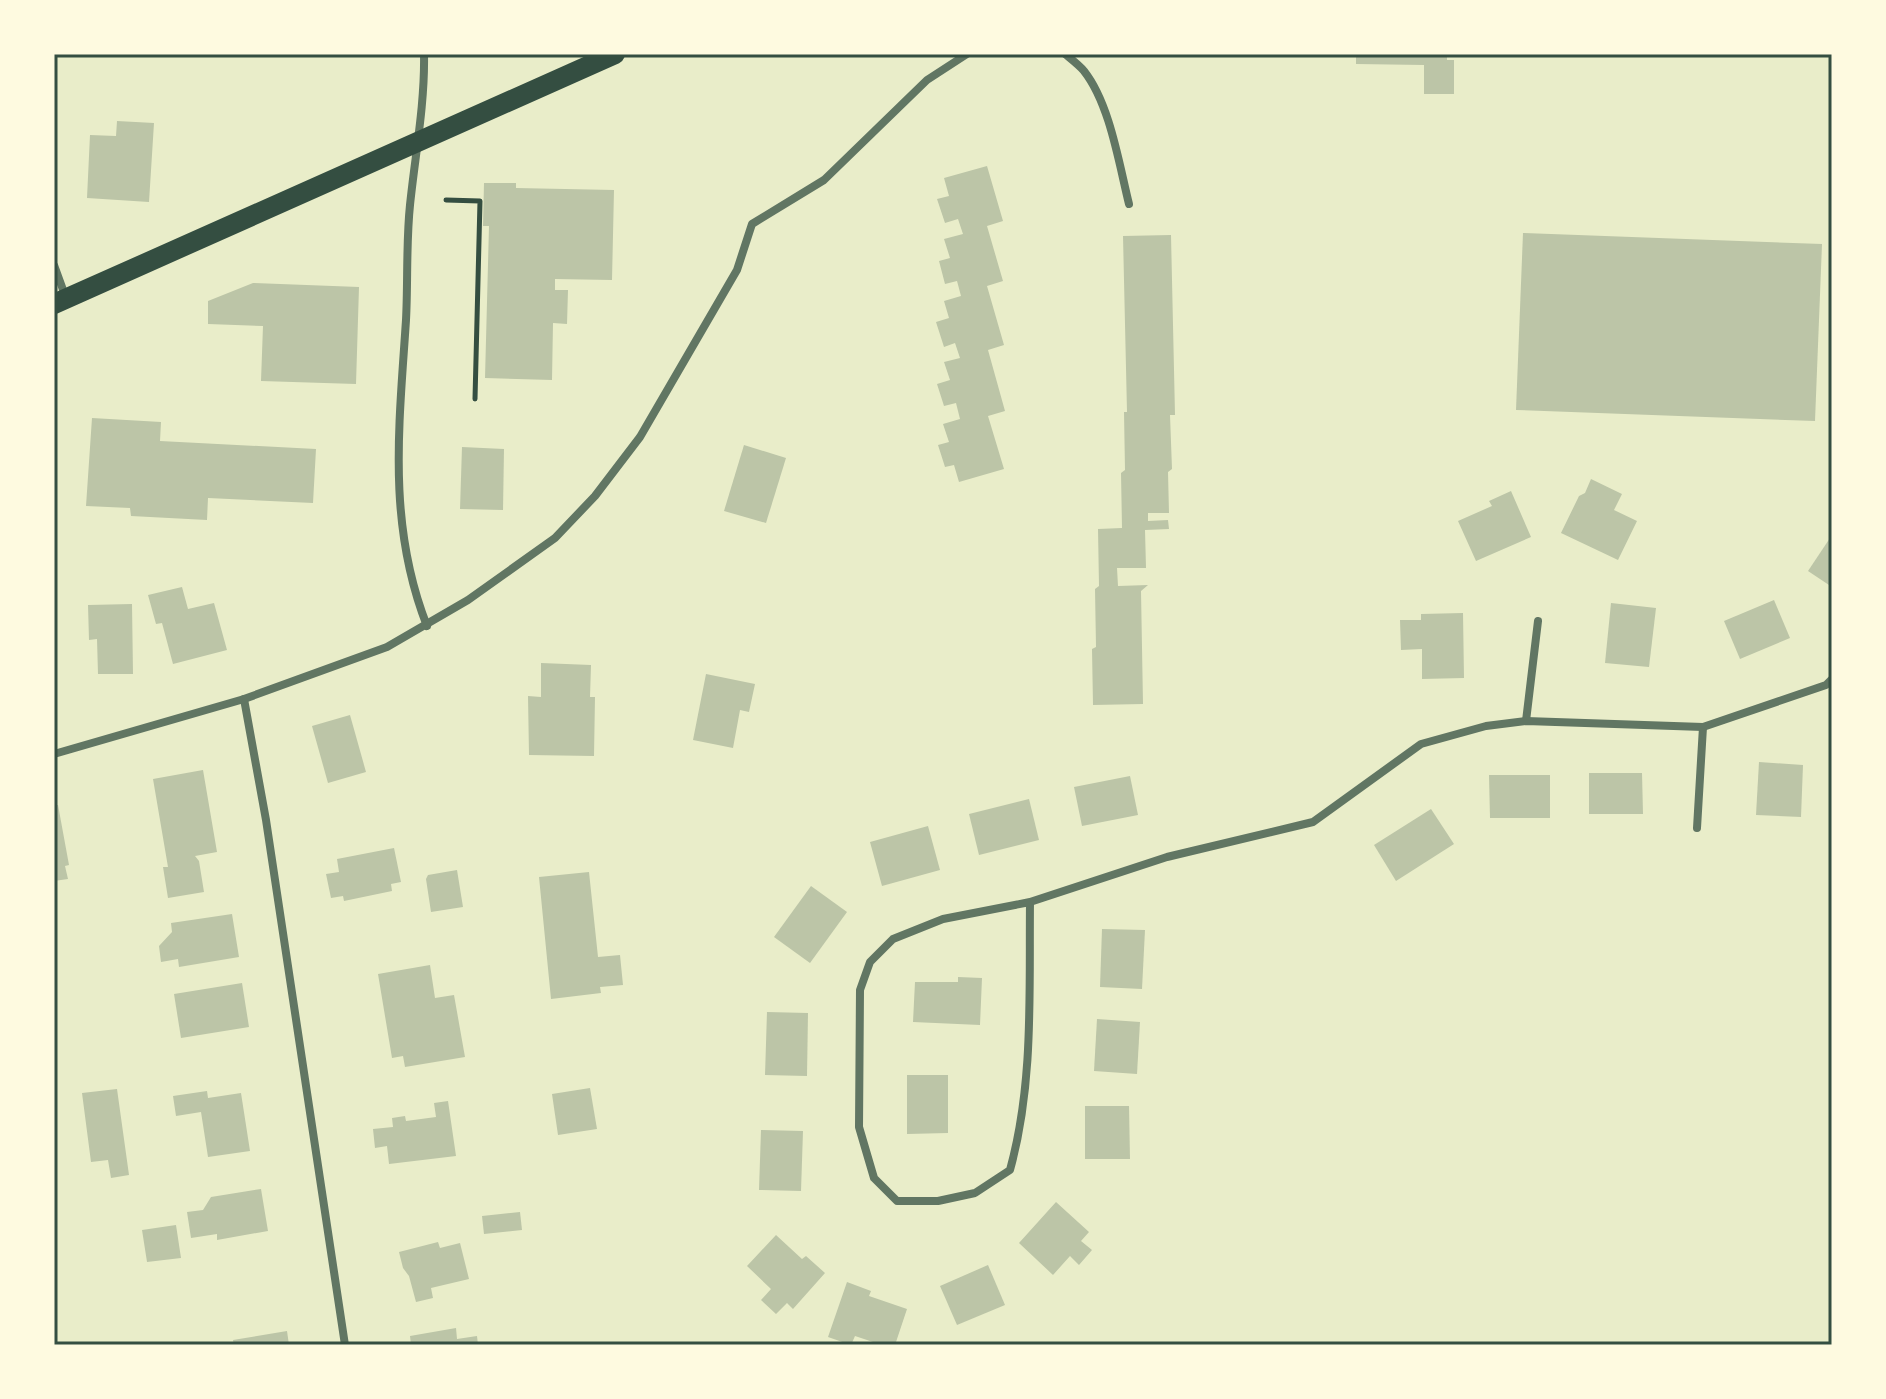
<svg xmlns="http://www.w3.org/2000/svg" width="1886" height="1399" font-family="Inter,sans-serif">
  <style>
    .building { fill: #bcc5a7 }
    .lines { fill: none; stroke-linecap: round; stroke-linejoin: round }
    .path { stroke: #344e41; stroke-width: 5 }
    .minor { stroke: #617663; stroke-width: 8 }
    .primary { stroke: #344e41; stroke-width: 20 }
    .neatline { fill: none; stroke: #344e41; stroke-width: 3 }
  </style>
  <rect width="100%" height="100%" fill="#e9edc9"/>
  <g class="building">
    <polygon points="1356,54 1447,54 1447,60 1454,60 1454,94 1424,94 1424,65 1356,64"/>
    <polygon points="117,121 154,123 149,202 87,198 90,135 116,136"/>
    <polygon points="987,166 1003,221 987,226 1003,281 987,286 1004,345 988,350 1005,411 988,416 1004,469 959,482 954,465 945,467 938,445 949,442 943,424 960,419 956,403 944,406 937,384 950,380 944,362 960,358 955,343 944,347 936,322 949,318 944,301 961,296 957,281 945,284 939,261 950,258 944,239 963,234 958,219 945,223 937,199 949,196 944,178"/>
    <polygon points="484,183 516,183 516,188 614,190 612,280 555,279 555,290 568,290 567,324 553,323 552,380 485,378 489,226 483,226"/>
    <polygon points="1523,233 1822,244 1815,421 1516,410"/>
    <polygon points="1171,235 1175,415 1170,415 1172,469 1168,472 1169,513 1148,513 1148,521 1168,520 1169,529 1145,530 1146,568 1117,568 1118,586 1148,585 1141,591 1143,704 1093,705 1092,649 1096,647 1095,589 1099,586 1098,529 1122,528 1121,473 1125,470 1124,412 1127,412 1123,236"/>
    <polygon points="253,283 359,287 356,384 261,381 263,326 208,324 208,301"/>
    <polygon points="92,418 161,422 160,441 316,449 313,503 208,498 207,520 131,516 130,508 86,506"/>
    <polygon points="744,445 786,458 766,523 724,511"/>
    <polygon points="462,447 504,449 503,510 460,509"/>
    <polygon points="1591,479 1622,494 1614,510 1637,521 1618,560 1561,533 1579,496 1585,493"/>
    <polygon points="1511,491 1531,537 1476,561 1458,521 1492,506 1489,501"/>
    <polygon points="1832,535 1832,587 1808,571"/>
    <polygon points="182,587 188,609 214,603 227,650 173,664 162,623 156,624 148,595"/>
    <polygon points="1774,600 1790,638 1740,659 1724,621"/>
    <polygon points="1611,603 1656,608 1649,667 1605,663"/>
    <polygon points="132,604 133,674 98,674 97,639 89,640 88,605"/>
    <polygon points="1463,613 1464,678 1422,679 1422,649 1401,650 1400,620 1421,620 1421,614"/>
    <polygon points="541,663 591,665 590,697 595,697 594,756 529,755 528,696 541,697"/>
    <polygon points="706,674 755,684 749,712 740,710 733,748 693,740"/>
    <polygon points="350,715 366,772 328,783 312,726"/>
    <polygon points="1759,762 1803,765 1801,817 1756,815"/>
    <polygon points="203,770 217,852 195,856 199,861 204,892 168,898 163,867 168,867 153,779"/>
    <polygon points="1589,773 1642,773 1643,814 1589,814"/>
    <polygon points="1489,775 1550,775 1550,818 1490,818"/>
    <polygon points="1130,776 1138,815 1082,826 1074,787"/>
    <polygon points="1029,799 1039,840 979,855 969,814"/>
    <polygon points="54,805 58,805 69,865 65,866 68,879 54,881"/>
    <polygon points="1431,809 1454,844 1396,881 1374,845"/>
    <polygon points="928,826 940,870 882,886 870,842"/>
    <polygon points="394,848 401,882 391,884 392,891 344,901 343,896 331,898 326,874 339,872 337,859"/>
    <polygon points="457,870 463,907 431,912 426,879 428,875"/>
    <polygon points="589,872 598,957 620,955 623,985 600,987 601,993 551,999 539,877"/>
    <polygon points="811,886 847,912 810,963 774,937"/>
    <polygon points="232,914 239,957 179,967 178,959 161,962 159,946 172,932 171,923"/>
    <polygon points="1102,929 1145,930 1142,989 1100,987"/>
    <polygon points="430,965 435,998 454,995 465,1057 405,1067 403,1056 392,1058 378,974"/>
    <polygon points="958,977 982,978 980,1025 913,1022 915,982 958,982"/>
    <polygon points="242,983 249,1027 181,1038 174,994"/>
    <polygon points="767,1012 808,1013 807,1076 765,1075"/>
    <polygon points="1097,1019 1140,1022 1137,1074 1094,1071"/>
    <polygon points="907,1075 948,1075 948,1133 907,1134"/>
    <polygon points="590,1088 597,1129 558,1135 552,1094"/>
    <polygon points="117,1089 129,1175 111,1178 108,1160 91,1162 82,1093"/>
    <polygon points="207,1091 208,1098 241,1093 250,1151 208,1157 201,1112 176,1116 173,1096"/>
    <polygon points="448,1101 456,1156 389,1164 387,1146 375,1148 373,1129 393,1127 392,1118 405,1116 406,1121 436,1117 434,1103"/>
    <polygon points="1085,1106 1129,1106 1130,1159 1085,1159"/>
    <polygon points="761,1130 803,1131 801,1191 759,1190"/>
    <polygon points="261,1189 268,1231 217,1240 217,1234 191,1238 187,1212 203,1210 211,1197"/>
    <polygon points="1056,1202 1089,1232 1081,1241 1092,1250 1079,1265 1070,1256 1053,1275 1019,1243"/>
    <polygon points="520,1212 522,1230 484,1234 482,1216"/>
    <polygon points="176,1225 181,1258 147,1262 142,1230"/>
    <polygon points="776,1235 802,1259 806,1256 825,1273 793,1309 787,1303 776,1314 761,1300 771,1289 747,1266"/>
    <polygon points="438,1242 440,1248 460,1243 469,1279 431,1288 433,1298 416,1302 409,1276 403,1268 399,1252"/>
    <polygon points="988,1265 1005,1305 957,1325 940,1286"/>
    <polygon points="847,1282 871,1291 869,1296 907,1309 895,1345 882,1345 855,1336 851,1345 828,1337"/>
    <polygon points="456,1328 457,1339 477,1336 478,1345 411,1345 410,1336"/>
    <polygon points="287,1331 289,1345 234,1345 233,1340"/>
  </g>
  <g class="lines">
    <polyline class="path" points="446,200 480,201 475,399"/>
    <g class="minor">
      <path d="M424,54c1,50 -9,102 -14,151 -4,38 -2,77 -4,115 -7,107 -19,204 21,306"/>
      <path d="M1065,54c6,5 14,11 19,17 26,33 35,93 45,133"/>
      <polyline points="54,265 66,298"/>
      <polyline points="244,699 266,820 345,1345"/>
      <polyline points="1526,721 1538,621"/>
      <polyline points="54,754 244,699 387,647 468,600 555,538 595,496 640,437 737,270 752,224 824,180 927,80 967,54"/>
      <polyline points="1697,828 1703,727"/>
      <path d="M1030,902c-1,90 4,181 -20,268l-35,23 -37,8h-41l-23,-23 -15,-51 1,-137 10,-28 23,-23 50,-20 87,-17 137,-45 146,-35 108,-78 65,-18 40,-5 177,6 123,-42 6,-6"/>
    </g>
    <polyline class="primary" points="54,304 615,54"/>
  </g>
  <rect width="1886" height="1399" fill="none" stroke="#fefae0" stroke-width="112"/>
  <rect x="56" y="56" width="1774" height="1287" class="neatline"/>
</svg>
